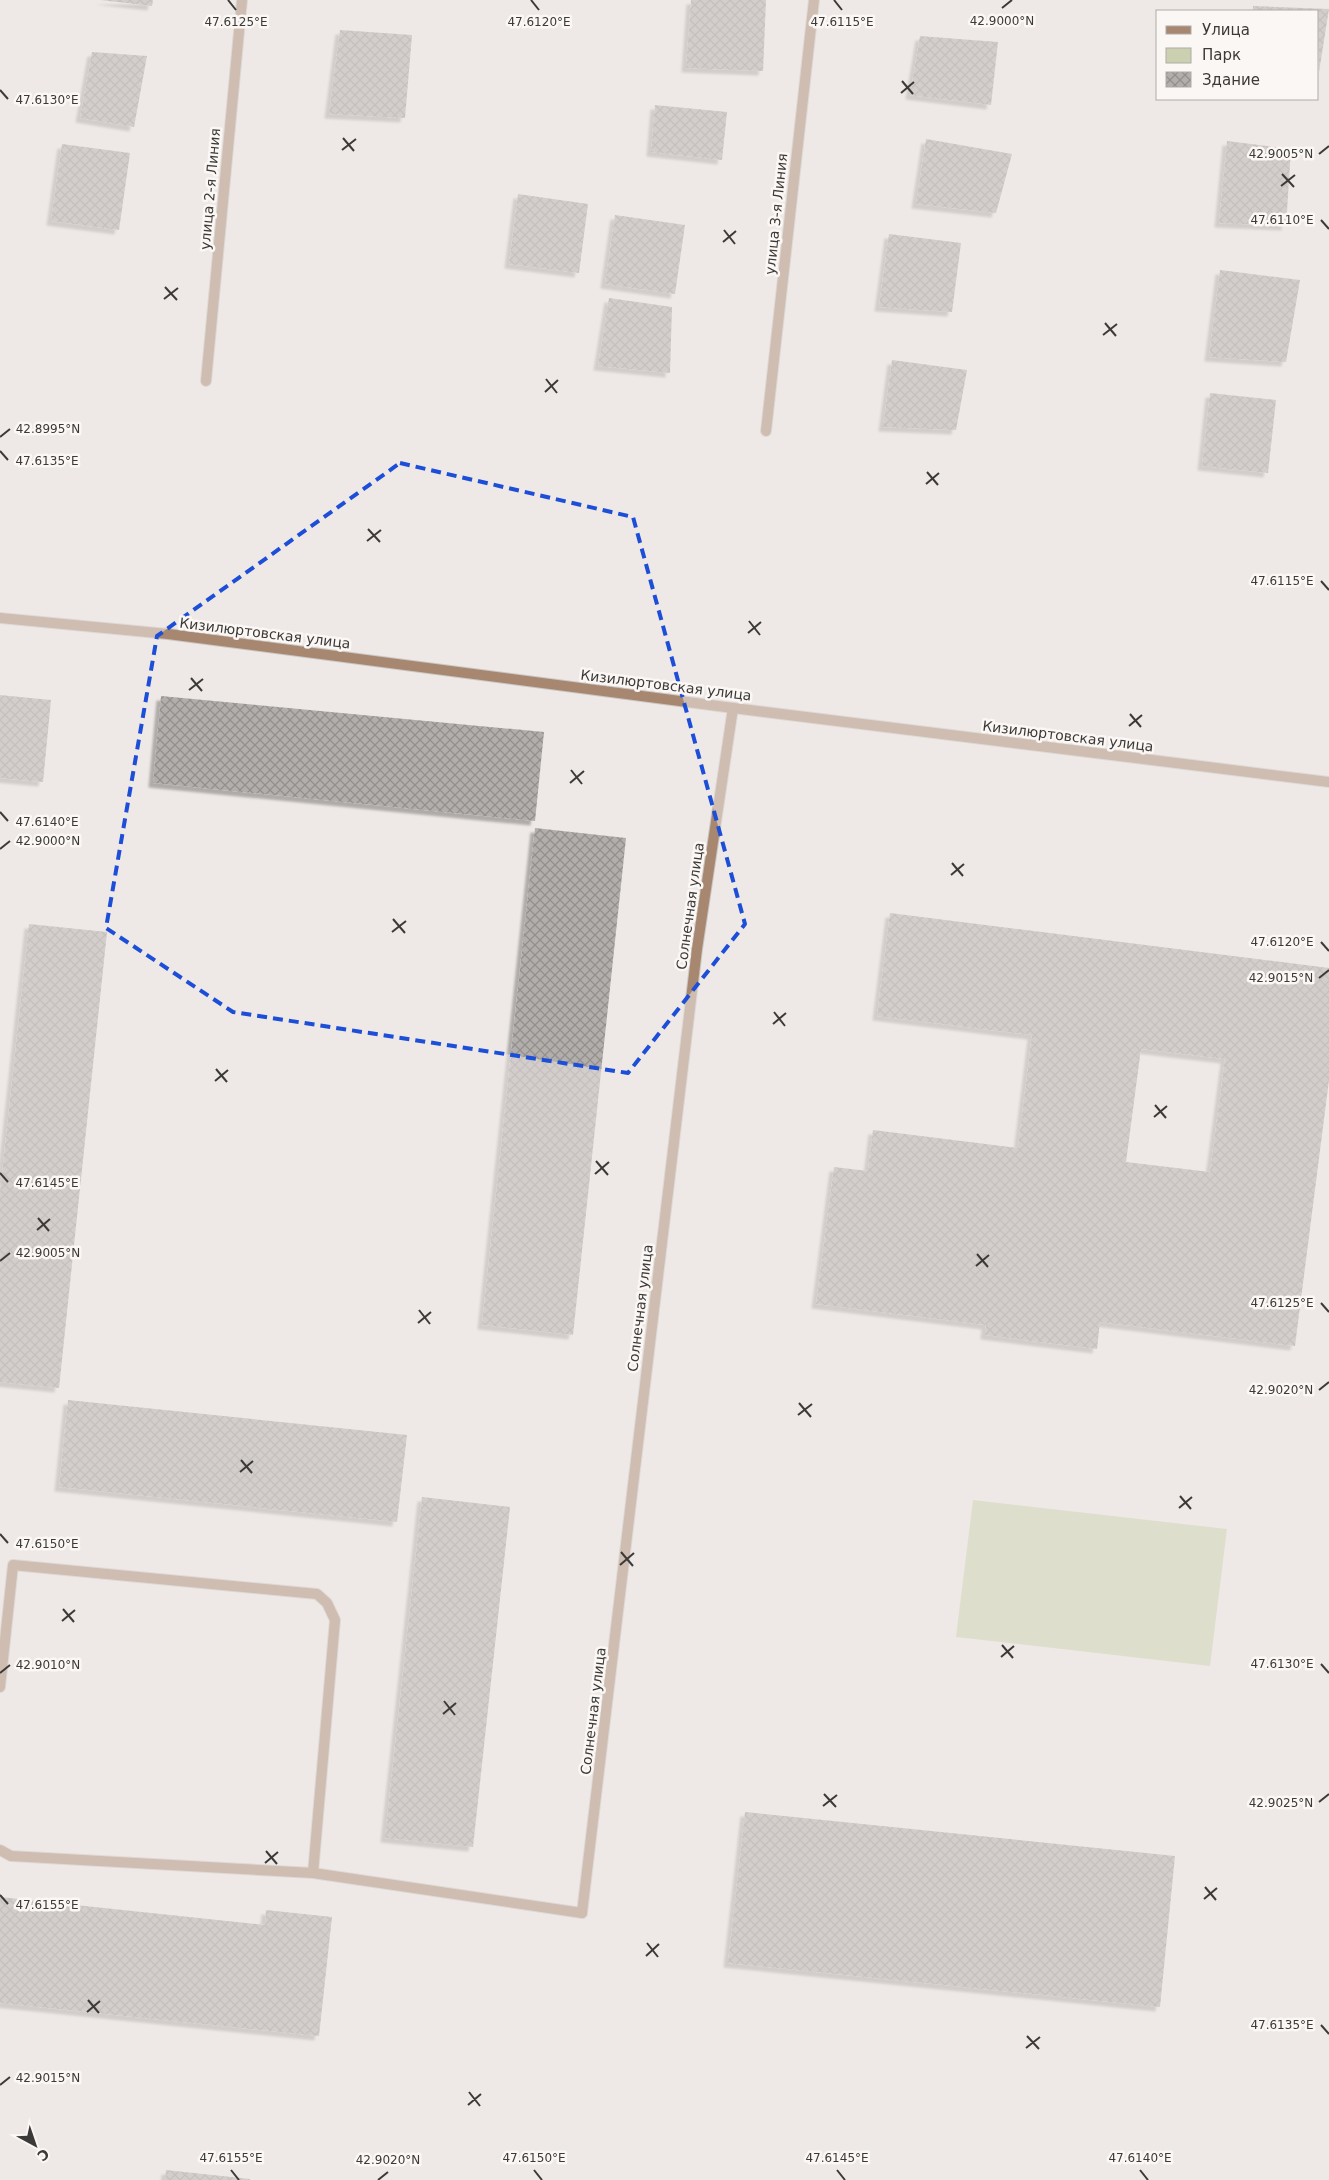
<svg xmlns="http://www.w3.org/2000/svg" width="1329" height="2180" font-family="'DejaVu Sans',sans-serif">
  <style>
    .green { fill: #cbd1b0 }
    .building { fill: url(#building-cross-hatch); fill-rule: evenodd; filter: url(#shadow) }
    .lines { fill: none; stroke-linecap: round; stroke-linejoin: round }
    .lane-casing { stroke: #cac6c3; stroke-width: 12 }
    .street-casing { stroke: #cac6c3; stroke-width: 12 }
    .lane { stroke: #a78770; stroke-width: 10 }
    .street { stroke: #a78770; stroke-width: 10 }
    .marked { fill: none; stroke: #1d4ed8; stroke-width: 4; stroke-dasharray: 10 6; stroke-linejoin: round }
    .ticks { fill: none; stroke: #3c3a39; stroke-width: 2 }
    .labels { text-anchor: middle; stroke-width: 5; stroke-linejoin: round; paint-order: stroke }
    .street-label { font-size: 14px; fill: #3c3a39; stroke: #fbf7f4 }
    .ticks-label { font-size: 12px; text-anchor: middle; fill: #3c3a39; stroke: #fbf7f4; stroke-width: 5; stroke-linejoin: round; paint-order: stroke }
  </style>
  <defs>
    <pattern id="building-cross-hatch" width="8" height="8" patternUnits="userSpaceOnUse" patternTransform="scale(1.25)"><rect width="8" height="8" fill="#b2aeab"/><path d="M0 0l8 8M0 8l8-8" fill="none" stroke="#928f8c"/></pattern>
    <filter id="shadow"><feDropShadow dx="-4.5" dy="4.5" stdDeviation="1" flood-color="#0004"/></filter>
  </defs>
  <rect width="100%" height="100%" fill="#eee9e6"/>
  <polygon class="green" points="973,1500 1227,1529 1210,1666 956,1637"/>
  <g class="building">
    <polygon points="100,0 153,0 152,6"/>
    <polygon points="691,0 766,0 763,71 686,68"/>
    <polygon points="1253,6 1329,9 1319,72 1318,11 1253,11"/>
    <polygon points="340,30 412,35 405,118 329,114"/>
    <polygon points="920,36 998,42 991,105 910,95"/>
    <polygon points="92,52 147,56 134,127 80,118"/>
    <polygon points="655,105 727,112 722,160 651,152"/>
    <polygon points="926,139 1012,154 996,213 916,204"/>
    <polygon points="1227,141 1291,149 1286,226 1219,223"/>
    <polygon points="62,144 130,153 119,230 51,221"/>
    <polygon points="518,194 588,204 579,273 509,264"/>
    <polygon points="615,215 685,225 675,294 605,284"/>
    <polygon points="889,234 961,243 952,312 879,307"/>
    <polygon points="1220,270 1300,280 1286,362 1209,357"/>
    <polygon points="609,298 672,307 670,373 598,366"/>
    <polygon points="892,360 967,370 956,430 883,427"/>
    <polygon points="1210,393 1276,400 1268,473 1202,466"/>
    <polygon points="0,695 51,700 43,782 0,778"/>
    <polygon points="161,696 544,732 535,821 153,783"/>
    <polygon points="535,828 626,838 573,1335 482,1325"/>
    <path d="M890,913l439,55v112l-34,266 -195,-24 -3,27 -112,-14 1,-10 -170,-21 18,-137 34,4 5,-41 145,18 14,-113 -155,-19zM1141,1049l84,10 -15,113 -84,-10z"/>
    <polygon points="29,924 107,932 59,1388 0,1382 0,1193"/>
    <polygon points="68,1400 407,1435 397,1522 59,1487"/>
    <polygon points="422,1497 510,1507 473,1847 385,1838"/>
    <polygon points="745,1812 1175,1856 1160,2007 728,1963"/>
    <polygon points="0,1897 265,1925 266,1910 332,1917 319,2036 0,2003"/>
    <polygon points="166,2170 250,2179 250,2180 165,2180"/>
  </g>
  <g class="lines">
    <g class="lane-casing">
      <g id="lane">
        <polyline points="0,1687 13,1565 317,1594 327,1603 335,1620 313,1873"/>
        <polyline points="0,1850 11,1856 313,1873 582,1913"/>
      </g>
    </g>
    <g class="street-casing">
      <g id="street">
        <polyline points="206,381 242,0"/>
        <polyline points="766,431 814,0"/>
        <polyline points="0,618 168,634 733,708 1329,782"/>
        <polyline points="582,1913 697,949 733,708"/>
      </g>
    </g>
    <use href="#lane" class="lane"/>
    <use href="#street" class="street"/>
  </g>
  <path d="M0 0H1329V2180H0ZM400,463l233,54 112,407 -117,149 -395,-61 -127,-84 51,-292z" fill="#eee9e6" fill-opacity=".55" fill-rule="evenodd"/>
  <path class="marked" d="M400,463l233,54 112,407 -117,149 -395,-61 -127,-84 51,-292z"/>
  <path class="ticks" d="M228,0l8,10M531,0l8,10M834,0l8,10M1002,8l10,-8M902,81l11,13M0,90l8,9M901,93l13,-11M343,138l11,13M342,150l14,-11M1319,154l10,-8M1282,174l12,13M1281,186l14,-11M1321,220l8,9M724,230l11,14M723,242l13,-11M165,287l12,13M164,299l14,-11M1105,323l11,13M1103,335l14,-11M546,379l11,14M545,392l13,-12M0,437l10,-8M0,451l8,9M927,472l11,13M926,484l13,-11M368,529l12,13M367,541l14,-11M1321,581l8,9M749,621l11,14M748,633l13,-11M191,678l11,13M189,690l14,-11M1130,714l11,13M1129,726l13,-11M571,770l11,14M570,783l14,-12M0,812l8,9M0,849l10,-8M952,863l11,13M951,875l13,-11M393,919l12,14M392,932l14,-11M1321,942l8,9M1319,978l10,-8M774,1012l11,14M773,1024l13,-11M216,1069l11,13M215,1081l13,-11M1155,1105l11,13M1154,1117l13,-11M596,1161l12,14M0,1173l8,9M595,1174l14,-12M38,1218l11,13M37,1230l13,-11M977,1254l11,13M0,1261l10,-8M976,1266l13,-11M1321,1303l8,9M419,1310l11,14M418,1323l13,-11M1319,1390l10,-8M799,1403l12,14M798,1415l14,-11M241,1460l11,13M240,1472l13,-11M1180,1496l11,13M1179,1508l13,-11M0,1534l8,9M621,1552l12,14M620,1565l14,-12M63,1609l11,13M62,1621l13,-11M1002,1645l11,13M1001,1657l13,-11M1321,1664l8,9M0,1673l10,-8M444,1701l11,14M443,1714l13,-11M824,1794l12,13M1319,1802l10,-8M823,1806l14,-11M266,1851l11,13M265,1863l13,-11M1205,1887l11,13M0,1895l8,9M1204,1899l13,-11M647,1943l11,14M646,1956l13,-12M88,2000l11,13M87,2012l13,-11M1321,2025l8,9M1027,2036l12,13M1026,2048l14,-11M0,2085l10,-8M469,2092l11,14M468,2105l13,-11M231,2170l8,10M534,2170l8,10M837,2170l8,10M1140,2170l8,10M378,2180l10,-8"/>
  <g class="labels">
    <g class="street-label">
      <text transform="translate(210 189) rotate(-85)" y="5">улица 2-я Линия</text>
      <text transform="translate(776 214) rotate(-84)" y="5">улица 3-я Линия</text>
      <text transform="translate(265 633) rotate(7)" y="5">Кизилюртовская улица</text>
      <text transform="translate(666 685) rotate(7)" y="5">Кизилюртовская улица</text>
      <text transform="translate(1068 736) rotate(7)" y="5">Кизилюртовская улица</text>
      <text transform="translate(690 906) rotate(-82)" y="5">Солнечная улица</text>
      <text transform="translate(640 1308) rotate(-83)" y="5">Солнечная улица</text>
      <text transform="translate(593 1711) rotate(-83)" y="5">Солнечная улица</text>
    </g>
  </g>
  <g class="ticks-label">
    <text x="1002" y="25">42.9000°N</text>
    <text x="236" y="26">47.6125°E</text>
    <text x="539" y="26">47.6120°E</text>
    <text x="842" y="26">47.6115°E</text>
    <text x="47" y="104">47.6130°E</text>
    <text x="1281" y="158">42.9005°N</text>
    <text x="1282" y="224">47.6110°E</text>
    <text x="48" y="433">42.8995°N</text>
    <text x="47" y="465">47.6135°E</text>
    <text x="1282" y="585">47.6115°E</text>
    <text x="47" y="826">47.6140°E</text>
    <text x="48" y="845">42.9000°N</text>
    <text x="1282" y="946">47.6120°E</text>
    <text x="1281" y="982">42.9015°N</text>
    <text x="47" y="1187">47.6145°E</text>
    <text x="48" y="1257">42.9005°N</text>
    <text x="1282" y="1307">47.6125°E</text>
    <text x="1281" y="1394">42.9020°N</text>
    <text x="47" y="1548">47.6150°E</text>
    <text x="1282" y="1668">47.6130°E</text>
    <text x="48" y="1669">42.9010°N</text>
    <text x="1281" y="1807">42.9025°N</text>
    <text x="47" y="1909">47.6155°E</text>
    <text x="1282" y="2029">47.6135°E</text>
    <text x="48" y="2082">42.9015°N</text>
    <text x="231" y="2162">47.6155°E</text>
    <text x="534" y="2162">47.6150°E</text>
    <text x="837" y="2162">47.6145°E</text>
    <text x="1140" y="2162">47.6140°E</text>
    <text x="388" y="2164">42.9020°N</text>
  </g>
  <rect x="1156" y="10" width="162" height="90" fill="#fbf7f4" stroke="#afaba9"/>
  <rect x="1166" y="26" width="25" height="8" fill="#a78770" stroke="#afaba9"/>
  <text x="1202" y="35" font-size="15" fill="#3c3a39">Улица</text>
  <rect x="1166" y="48" width="25" height="15" fill="#cbd1b0" stroke="#afaba9"/>
  <text x="1202" y="60" font-size="15" fill="#3c3a39">Парк</text>
  <rect x="1166" y="72" width="25" height="15" fill="url(#building-cross-hatch)" stroke="#afaba9"/>
  <text x="1202" y="85" font-size="15" fill="#3c3a39">Здание</text>
  <g transform="translate(35 2145) rotate(140)" stroke="#fbf7f4" stroke-width="4" paint-order="stroke">
  <path d="M0-4L9 19L0 12L-9 19Z" fill="#3c3a39"/>
  <text y="-8" font-size="14" font-weight="bold" text-anchor="middle" fill="#3c3a39">С</text>
  </g>
</svg>
